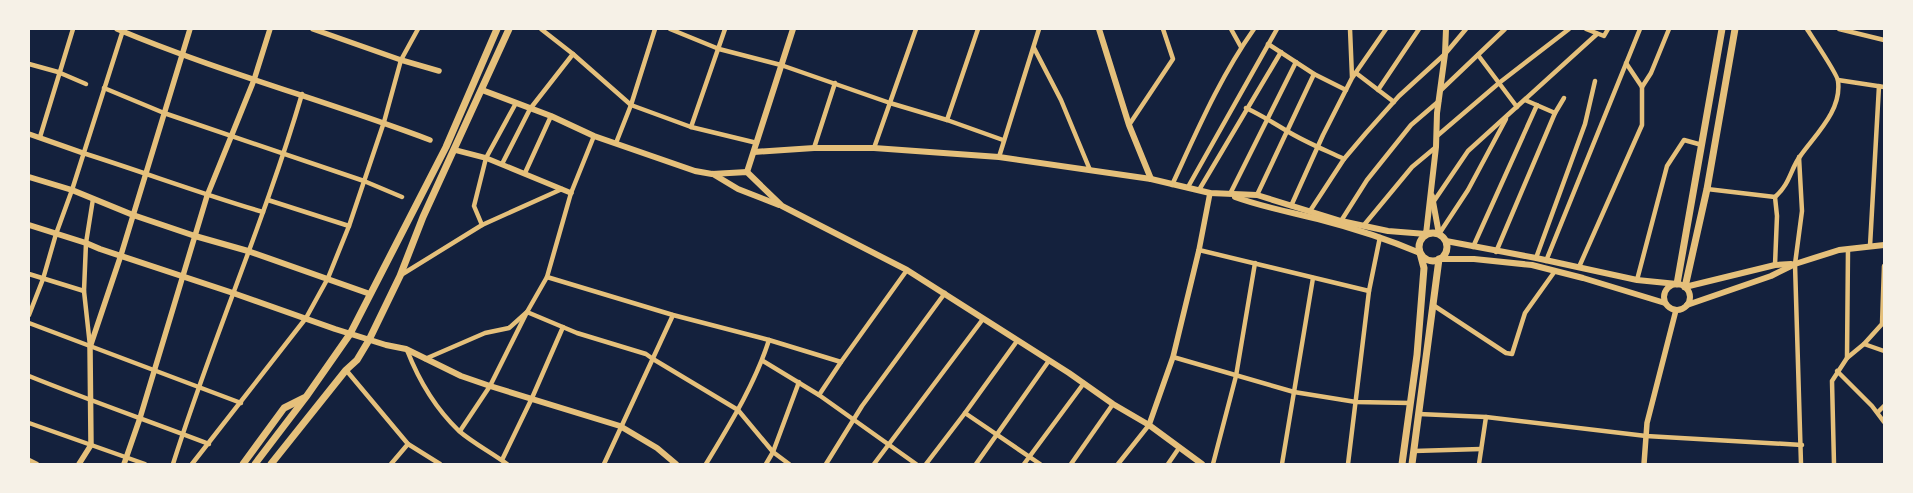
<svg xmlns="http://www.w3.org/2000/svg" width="1913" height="493" font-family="'Libre Baskerville',serif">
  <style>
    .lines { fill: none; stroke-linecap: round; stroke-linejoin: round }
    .minor { stroke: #e5c07b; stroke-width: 4.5 }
    .tertiary { stroke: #e5c07b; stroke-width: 5.5 }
    .secondary { stroke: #e5c07b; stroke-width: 6 }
    .primary { stroke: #e5c07b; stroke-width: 7 }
  </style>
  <rect width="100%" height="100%" fill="#14213d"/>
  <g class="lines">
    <g class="minor">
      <polyline points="541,29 573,54 631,105 691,127 757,143"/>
      <polyline points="670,29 719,49 781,65 890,103 947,120 1003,140"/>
      <polyline points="1231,29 1241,47"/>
      <polyline points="1350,29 1352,77"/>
      <polyline points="1586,29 1604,36 1608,29"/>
      <polyline points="1839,29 1884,40"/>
      <polyline points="1268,44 1314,74 1346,90"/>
      <polyline points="1034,48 1061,100 1090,170"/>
      <polyline points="1478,55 1517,107"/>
      <polyline points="1626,63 1642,87"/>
      <polyline points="29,64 58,72 86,84"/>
      <polyline points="1356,73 1394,102"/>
      <polyline points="1838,80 1884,87"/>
      <polyline points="104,88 164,113 364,181 402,197"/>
      <polyline points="1378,90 1419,29"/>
      <polyline points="1441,90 1505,29"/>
      <path d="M1246,108c15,7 28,15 41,23 18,11 38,19 57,28"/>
      <polyline points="1555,113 1564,98"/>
      <polyline points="947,120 978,29"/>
      <polyline points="1129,125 1173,59 1163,29"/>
      <polyline points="691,127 725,29"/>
      <polyline points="1437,136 1499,83 1569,29"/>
      <polyline points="40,137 73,29"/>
      <polyline points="616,143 631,105 655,29"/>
      <polyline points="814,148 835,83"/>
      <polyline points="874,148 916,29"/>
      <path d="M83,153c60,19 119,41 180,59"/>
      <polyline points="999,157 1039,29"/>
      <polyline points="1799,157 1802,211 1795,264 1801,464"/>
      <polyline points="502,164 530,109 573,54"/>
      <polyline points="525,173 551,116"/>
      <path d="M1172,185c25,-54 48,-108 82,-156"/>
      <polyline points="1188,187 1277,29"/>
      <path d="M1707,189l68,8c16,-14 15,-28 26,-42 15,-21 41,-45 37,-74 0,-6 -26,-44 -31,-52"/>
      <polyline points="1199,190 1281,52"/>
      <polyline points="1230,194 1296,62"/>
      <polyline points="1257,195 1314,74"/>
      <polyline points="1775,197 1777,216 1775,265"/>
      <polyline points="268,200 349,226"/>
      <polyline points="1434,201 1468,151 1597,34"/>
      <polyline points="1291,206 1323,135 1352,78 1386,29"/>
      <polyline points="1310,211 1344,159 1366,133 1399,96 1445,54 1466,29"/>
      <polyline points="1341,221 1367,180 1411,125 1439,101"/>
      <polyline points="482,225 474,206 486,158 516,103"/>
      <polyline points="1364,225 1412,167 1436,147"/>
      <polyline points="1439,234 1468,190 1506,119"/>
      <polyline points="1870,246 1879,86"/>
      <polyline points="1473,247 1537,105"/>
      <polyline points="1199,250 1369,291"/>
      <polyline points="1496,252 1555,113 1525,100"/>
      <polyline points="1536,258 1585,124 1595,81"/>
      <polyline points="1546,261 1640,29"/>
      <polyline points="1579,267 1642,125 1642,87 1651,73 1669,29"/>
      <polyline points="29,274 84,291"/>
      <polyline points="401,275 482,225 562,189"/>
      <polyline points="547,277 673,315 769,340 841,362 907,270"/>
      <polyline points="1637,280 1667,166 1684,140 1702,145"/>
      <polyline points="1433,305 1506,353 1512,354 1525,313 1555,271"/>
      <polyline points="29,315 43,279 56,234 72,190 123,30"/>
      <polyline points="29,323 241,403"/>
      <polyline points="1864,344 1884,351"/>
      <polyline points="90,346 84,291 86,243 93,199"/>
      <path d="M407,350c12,31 27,57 52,81 14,12 33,22 48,33"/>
      <polyline points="1173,357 1294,392 1356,402 1410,403"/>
      <polyline points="1847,358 1864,344 1882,324 1884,266"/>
      <polyline points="425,359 485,333 509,328 527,312 577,333 646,354 653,359 738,410 773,452 789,464"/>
      <polyline points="763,361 819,395 916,464"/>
      <polyline points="346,370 408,444 440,464"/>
      <polyline points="1837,371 1872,406 1884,422"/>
      <path d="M29,376c59,24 120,45 180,68"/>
      <polyline points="819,395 841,362"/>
      <polyline points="1878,412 1884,406"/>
      <polyline points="965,413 1040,464"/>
      <polyline points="1419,414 1486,417 1646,436 1802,445"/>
      <polyline points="29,423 145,464"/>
      <polyline points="460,431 490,386 527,312 547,277 571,193 594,136"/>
      <polyline points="1414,451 1481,449"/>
      <polyline points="29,460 37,464"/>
      <polyline points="502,460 532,398 563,327"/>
      <path d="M173,464c39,-124 92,-244 129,-370"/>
      <polyline points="192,464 306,318 328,278 349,226 384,122 401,60 418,29"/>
      <polyline points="391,464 408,444"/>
      <polyline points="604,464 673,315"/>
      <path d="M706,464c24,-40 49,-80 63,-124"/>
      <polyline points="766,464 773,452 799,382"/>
      <polyline points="826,464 862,406 945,293"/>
      <polyline points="874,464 983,319"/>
      <polyline points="926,464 965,413 1017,341"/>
      <polyline points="976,464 1048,362"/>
      <polyline points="1024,464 1084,383"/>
      <polyline points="1071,464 1113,404"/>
      <polyline points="1118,464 1149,425"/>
      <polyline points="1168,464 1179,448"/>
      <polyline points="1213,464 1236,376 1255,263"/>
      <polyline points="1282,464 1313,278"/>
      <polyline points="1348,464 1369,291 1380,237"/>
      <polyline points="1479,464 1486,417"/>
      <polyline points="1834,464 1832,381 1847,358 1848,249"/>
    </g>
    <g class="tertiary">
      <path d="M117,29c102,43 210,72 313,111"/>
      <polyline points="313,29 401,60 439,71"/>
      <polyline points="29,134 83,153"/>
      <polyline points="455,150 486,158 571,193"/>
      <polyline points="1149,425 1173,357 1199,250 1210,193"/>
      <polyline points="79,464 91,445 90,347 121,255 190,29"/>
      <polyline points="124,464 140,418 207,196 254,80 270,29"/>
      <polyline points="1644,464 1647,423 1676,310"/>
    </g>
    <g class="secondary">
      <polyline points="1099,29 1129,125 1151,179"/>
      <polyline points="482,90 551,116 594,136 695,171 712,174 747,172 782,206 907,270 1069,373 1113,404 1149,425 1202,464"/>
      <polyline points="754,152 814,148 874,148 999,157 1151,179 1210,193 1257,195 1341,221 1388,231 1426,234 1436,147 1437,113 1445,54 1446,29"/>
      <polyline points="747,172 793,29"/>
      <polyline points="713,174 738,189 779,205"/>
      <polyline points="29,177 72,190 133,215 195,236 248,251 370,294"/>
      <polyline points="1432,196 1439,234"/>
      <path d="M1235,197c27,10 55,15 83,22 35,9 69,20 102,34"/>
      <polyline points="29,225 86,243 100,249 233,293 335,329 386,345 406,349 461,376 490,386 620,426 657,448 676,464"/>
      <polyline points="1446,241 1536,258 1637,280 1677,284"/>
      <polyline points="1439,259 1474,259 1532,265 1583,278 1665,303"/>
      <circle cx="1677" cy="297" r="13"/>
      <polyline points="1685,287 1775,265 1791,264"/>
      <polyline points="1687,305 1771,276 1795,264 1839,250 1884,245"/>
    </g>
    <g class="primary">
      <circle cx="1433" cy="247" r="14"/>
      <polyline points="1677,284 1722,29"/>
      <polyline points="1685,287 1707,189 1735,29"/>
      <polyline points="243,464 284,408 304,398"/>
      <polyline points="255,464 306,397 350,334 446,147 497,29"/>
      <polyline points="271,464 346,370 357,360 369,340 400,276 423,217 509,29"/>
      <polyline points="1402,464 1417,355 1424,268 1420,253"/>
      <polyline points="1412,464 1439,259"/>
    </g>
  </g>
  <rect width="1913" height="493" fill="none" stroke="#f6f1e7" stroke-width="60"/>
</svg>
